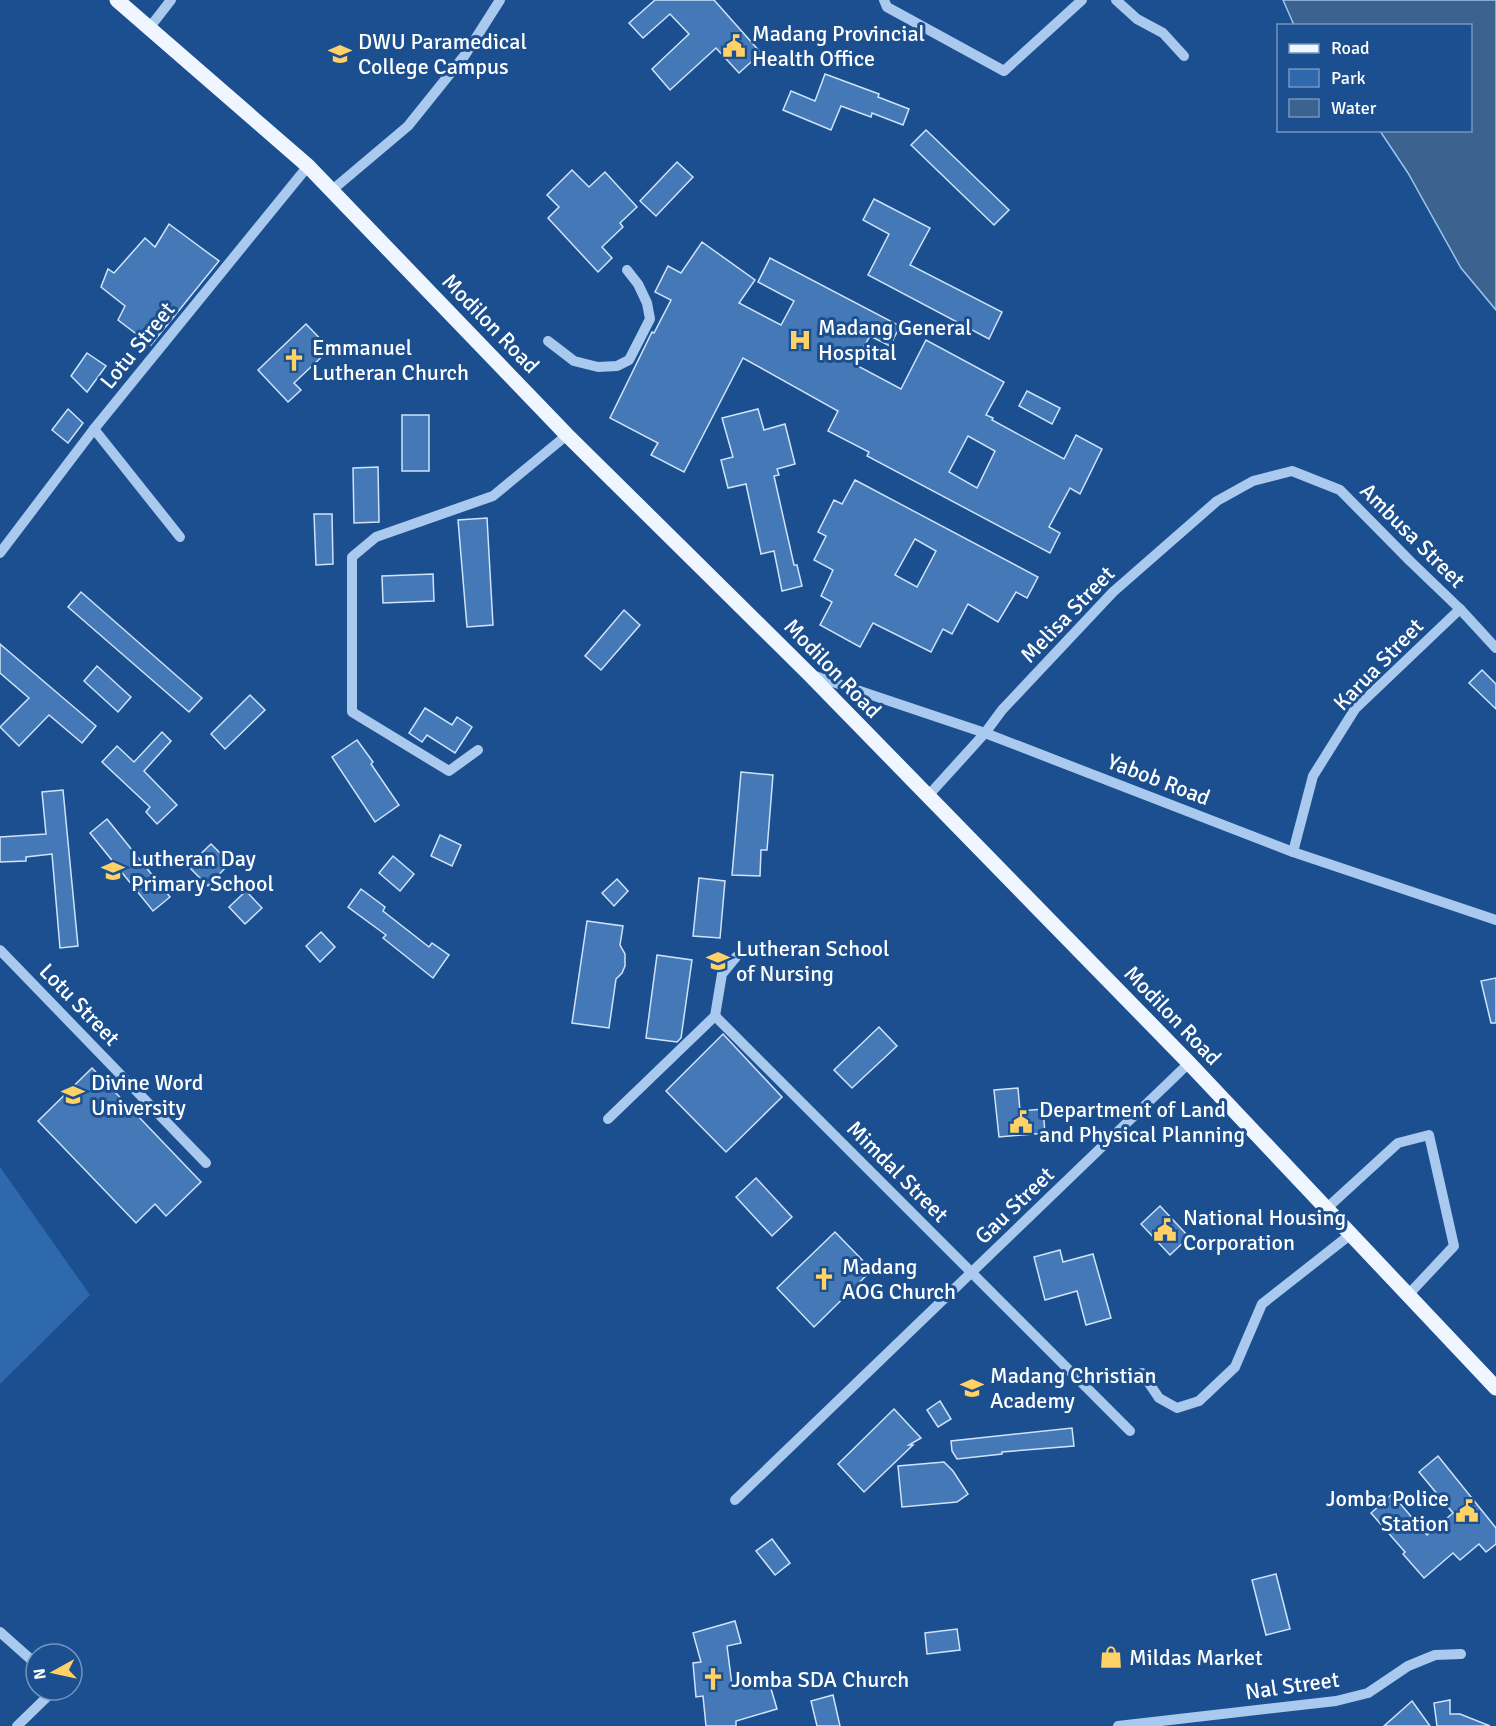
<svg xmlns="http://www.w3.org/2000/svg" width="1496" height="1726" font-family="Signika,sans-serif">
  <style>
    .green { fill: #2e69ad }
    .water { fill: #3c6290; stroke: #9cc4f0; stroke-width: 1.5 }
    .building { fill: #4478b7; stroke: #cfe3fa; stroke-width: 1.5; fill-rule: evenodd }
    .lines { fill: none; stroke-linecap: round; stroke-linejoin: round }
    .minor { stroke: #a9c9ee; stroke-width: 10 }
    .major { stroke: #f0f6ff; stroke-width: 15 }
    .labels { text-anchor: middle; stroke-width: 6; stroke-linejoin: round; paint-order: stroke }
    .poi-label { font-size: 22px; fill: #fff; stroke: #1b4f8f; text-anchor: start }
    .street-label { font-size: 22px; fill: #fff; stroke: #1b4f8f }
  </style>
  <rect width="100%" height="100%" fill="#1b4f8f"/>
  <polygon class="green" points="0,1167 90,1295 0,1384"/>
  <polygon class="water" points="1283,0 1496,0 1496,310 1461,268 1408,173 1380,131 1470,130 1470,26 1294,25"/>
  <g class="building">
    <polygon points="655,0 714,0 761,53 739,73 716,48 670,90 652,69 689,34 670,14 643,38 629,23"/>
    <polygon points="825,74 879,94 878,97 909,109 903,125 872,113 871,117 841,106 831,130 783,110 791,91 815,101"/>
    <polygon points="926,130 1009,210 994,225 911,145"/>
    <polygon points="677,162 693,177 656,216 640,201"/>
    <polygon points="572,170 589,187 605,172 637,207 620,223 623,227 602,247 612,258 598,272 548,218 559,207 547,195"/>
    <polygon points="874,199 930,228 910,265 1002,312 989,339 868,275 889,234 863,220"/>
    <polygon points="169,224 219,261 151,345 118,320 125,306 101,287 108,269 114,273 145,238 155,247"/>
    <path d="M702,242l53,38 -16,23 42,22 13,-24 -36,-19 12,-24 130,68 -10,20 -20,-10 -16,28 47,25 25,-49 78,42 -18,33 7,3 -1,2 72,39 12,-24 26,14 -22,45 -10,-6 -21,39 11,6 -10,20 -183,-97 2,-4 -41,-21 10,-20 -95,-53 -59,114 -33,-17 7,-12 -48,-25 42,-86 2,1 17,-33 -16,-8 13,-26 13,7zM968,436l27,15 -18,37 -28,-16z"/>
    <polygon points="306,324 330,349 294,383 301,390 288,402 258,370"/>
    <polygon points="87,353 106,366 87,392 71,376"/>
    <polygon points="1027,391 1060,408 1052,424 1019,406"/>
    <polygon points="68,409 83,423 68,443 52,430"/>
    <polygon points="758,409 764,430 785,424 795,464 777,469 779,475 774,476 794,565 797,565 802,586 782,591 774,551 761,554 746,484 728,488 721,460 733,457 722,418"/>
    <rect x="402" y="415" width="27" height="56"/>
    <polygon points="378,467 379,522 354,523 353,468"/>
    <path d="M855,480l183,97 -11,21 -11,-6 -18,30 -30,-18 -16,30 -9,-5 -12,23 -58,-29 -13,24 -40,-22 12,-23 -11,-6 12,-26 -19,-10 12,-24 -8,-4 16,-32 8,4zM915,539l21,12 -19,36 -22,-12z"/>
    <polygon points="314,514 332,514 333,564 316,565"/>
    <polygon points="487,518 493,625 467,627 458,520"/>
    <polygon points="433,574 434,601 383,603 382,576"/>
    <polygon points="81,592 202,698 189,712 68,607"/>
    <polygon points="624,610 640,625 601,670 585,656"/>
    <polygon points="0,644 96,726 82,743 49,715 19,746 0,727 29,698 0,673"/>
    <polygon points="97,666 131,697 118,712 84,681"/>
    <polygon points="1482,670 1496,684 1496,709 1469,683"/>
    <polygon points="250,695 265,710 225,749 211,734"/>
    <polygon points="425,708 452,725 457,717 472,727 455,753 427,735 422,742 409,733"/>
    <polygon points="162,732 171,741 144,771 177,805 157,824 146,812 150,807 102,762 117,746 134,762"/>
    <polygon points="357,740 373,762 371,764 399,805 375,822 332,757"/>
    <polygon points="741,772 773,775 767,850 761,850 760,876 732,875"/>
    <polygon points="63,790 78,946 60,948 52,854 26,857 26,861 0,862 0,837 46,834 42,792"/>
    <polygon points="107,819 170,897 153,911 90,833"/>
    <polygon points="440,835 461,845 452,866 431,856"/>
    <polygon points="211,844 230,863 208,886 188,866"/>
    <polygon points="393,856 414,874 400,891 379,873"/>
    <polygon points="699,878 725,881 720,938 693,936"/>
    <polygon points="617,879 628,891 614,906 602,893"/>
    <polygon points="361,889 385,907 383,911 429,947 432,943 449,955 433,978 383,938 386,935 348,907"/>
    <polygon points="246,891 262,908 245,924 229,907"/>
    <polygon points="587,921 623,926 620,945 625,954 625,966 622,973 616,979 609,1028 572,1023"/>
    <polygon points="321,932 335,947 320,962 306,946"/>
    <polygon points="657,955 692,960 681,1038 677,1042 646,1038"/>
    <polygon points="1496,978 1496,1023 1491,1023 1481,981"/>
    <polygon points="879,1027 897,1046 852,1088 834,1070"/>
    <polygon points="723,1034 782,1097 726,1152 666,1091"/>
    <polygon points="92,1068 201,1182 166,1216 155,1204 136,1223 38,1121"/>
    <polygon points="1018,1088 1020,1111 1043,1109 1045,1133 999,1137 994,1090"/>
    <polygon points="756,1178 792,1217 772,1236 736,1197"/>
    <polygon points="1160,1206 1189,1237 1170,1255 1141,1224"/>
    <polygon points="835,1232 872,1270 814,1327 777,1288"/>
    <polygon points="1060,1250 1063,1262 1093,1254 1111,1318 1086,1325 1077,1291 1045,1300 1034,1257"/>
    <polygon points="940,1401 951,1419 938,1427 927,1410"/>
    <polygon points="894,1409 921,1438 909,1445 913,1445 864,1492 838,1464"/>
    <polygon points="1072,1428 1074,1446 1002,1452 1002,1454 957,1459 952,1451 951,1441"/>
    <polygon points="1438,1456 1496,1528 1496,1544 1486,1552 1479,1544 1460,1560 1453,1553 1424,1578 1403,1554 1405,1552 1371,1513 1392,1494 1427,1535 1453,1513 1419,1472"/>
    <polygon points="944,1462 953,1471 968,1494 957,1502 902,1507 898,1466"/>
    <polygon points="772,1539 790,1563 775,1575 756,1551"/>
    <polygon points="1276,1574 1290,1629 1266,1635 1252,1580"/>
    <polygon points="735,1621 741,1643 727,1646 732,1685 767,1675 777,1709 736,1721 736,1726 706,1726 703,1696 696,1697 693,1663 701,1662 693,1633"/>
    <polygon points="957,1629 960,1650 927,1654 925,1633"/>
    <polygon points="833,1695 840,1726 817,1726 811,1701"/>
    <polygon points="1450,1700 1450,1714 1460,1714 1490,1726 1437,1726 1434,1703"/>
    <polygon points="1412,1701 1430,1726 1384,1726"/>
  </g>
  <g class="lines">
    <g class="minor">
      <polyline points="884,0 887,7 1004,71 1082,0"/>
      <polyline points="1116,0 1137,19 1163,33 1184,56"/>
      <polyline points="150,27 171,0"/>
      <polyline points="331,191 408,126 465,55 500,0"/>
      <polyline points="548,341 574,361 598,367 617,366 629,360 650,319 647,303 638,284 627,270"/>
      <polyline points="94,429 180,537"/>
      <polyline points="0,553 94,429 308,166"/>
      <polyline points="812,675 985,733 1293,852 1496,920"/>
      <polyline points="478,750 449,771 352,712 352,557 376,537 493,496 567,435"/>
      <polyline points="927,797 985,733 1002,710 1113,592 1217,501 1253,481 1292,471 1340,490 1411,562 1460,609 1496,648"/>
      <polyline points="1293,852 1313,776 1355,709 1460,609"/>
      <polyline points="0,950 206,1163"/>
      <polyline points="715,1016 1130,1431"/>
      <polyline points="608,1119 715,1016 722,974 736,957"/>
      <polyline points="1327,1208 1398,1143 1429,1135 1454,1246 1408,1295"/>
      <polyline points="1142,1373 1159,1398 1177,1408 1199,1401 1235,1367 1262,1304 1351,1234"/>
      <polyline points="735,1500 1189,1063"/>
      <polyline points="0,1632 36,1664"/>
      <polyline points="17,1726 48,1696 48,1690"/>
      <polyline points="1118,1726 1336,1701 1368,1693 1408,1666 1435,1655 1461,1654"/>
    </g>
    <polyline class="major" points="117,0 308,166 567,435 809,674 1189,1063 1496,1388"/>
  </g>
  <defs>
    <g id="civic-bare" transform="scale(1.8)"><path d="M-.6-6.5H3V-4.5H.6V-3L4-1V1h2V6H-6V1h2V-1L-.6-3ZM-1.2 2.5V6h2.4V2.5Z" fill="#ffd166" stroke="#1b4f8f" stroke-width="2.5" paint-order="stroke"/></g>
    <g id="university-bare" transform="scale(1.8)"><path d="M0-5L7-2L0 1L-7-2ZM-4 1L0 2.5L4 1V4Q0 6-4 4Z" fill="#ffd166" stroke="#1b4f8f" stroke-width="2.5" paint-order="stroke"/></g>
    <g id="hospital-bare" transform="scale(1.8)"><path d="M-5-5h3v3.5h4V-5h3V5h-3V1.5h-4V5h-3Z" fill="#ffd166" stroke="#1b4f8f" stroke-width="2.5" paint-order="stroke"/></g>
    <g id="church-bare" transform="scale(1.8)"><path d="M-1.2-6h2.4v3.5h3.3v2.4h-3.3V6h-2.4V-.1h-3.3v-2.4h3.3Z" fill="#ffd166" stroke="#1b4f8f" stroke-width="2.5" paint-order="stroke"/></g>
    <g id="school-bare" transform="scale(1.8)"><path d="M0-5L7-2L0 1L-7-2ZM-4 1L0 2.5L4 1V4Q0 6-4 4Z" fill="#ffd166" stroke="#1b4f8f" stroke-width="2.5" paint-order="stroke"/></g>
    <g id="shop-bare" transform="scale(1.8)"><path d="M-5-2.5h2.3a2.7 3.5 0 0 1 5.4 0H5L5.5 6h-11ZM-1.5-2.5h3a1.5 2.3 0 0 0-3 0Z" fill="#ffd166" stroke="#1b4f8f" stroke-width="2.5" paint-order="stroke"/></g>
  </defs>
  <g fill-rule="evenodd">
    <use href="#civic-bare" x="734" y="46"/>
    <use href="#university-bare" x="340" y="54"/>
    <use href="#hospital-bare" x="800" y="340"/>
    <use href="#church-bare" x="294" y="360"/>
    <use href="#school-bare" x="113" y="871"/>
    <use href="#university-bare" x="718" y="961"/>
    <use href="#university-bare" x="73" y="1095"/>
    <use href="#civic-bare" x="1021" y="1122"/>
    <use href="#civic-bare" x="1165" y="1230"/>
    <use href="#church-bare" x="824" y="1279"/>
    <use href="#school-bare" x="972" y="1388"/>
    <use href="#civic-bare" x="1467" y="1511"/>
    <use href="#shop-bare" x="1111" y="1657"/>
    <use href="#church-bare" x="713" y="1679"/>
  </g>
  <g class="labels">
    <g class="poi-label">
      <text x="752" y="41">Madang Provincial<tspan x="752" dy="25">Health Office</tspan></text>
      <text x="358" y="49">DWU Paramedical<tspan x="358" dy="25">College Campus</tspan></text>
      <text x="818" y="335">Madang General<tspan x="818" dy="25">Hospital</tspan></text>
      <text x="312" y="355">Emmanuel<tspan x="312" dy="25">Lutheran Church</tspan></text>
      <text x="131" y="866">Lutheran Day<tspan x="131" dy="25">Primary School</tspan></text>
      <text x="736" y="956">Lutheran School<tspan x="736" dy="25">of Nursing</tspan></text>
      <text x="91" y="1090">Divine Word<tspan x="91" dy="25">University</tspan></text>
      <text x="1039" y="1117">Department of Land<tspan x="1039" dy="25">and Physical Planning</tspan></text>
      <text x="1183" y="1225">National Housing<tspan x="1183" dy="25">Corporation</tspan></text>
      <text x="842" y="1274">Madang<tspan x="842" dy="25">AOG Church</tspan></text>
      <text x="990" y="1383">Madang Christian<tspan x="990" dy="25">Academy</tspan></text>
      <text x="1449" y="1506" text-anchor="end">Jomba Police<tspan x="1449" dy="25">Station</tspan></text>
      <text x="1129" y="1665">Mildas Market</text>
      <text x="731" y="1687">Jomba SDA Church</text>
    </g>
    <g class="street-label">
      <text transform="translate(491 323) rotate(46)" y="8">Modilon Road</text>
      <text transform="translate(137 345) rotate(-51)" y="8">Lotu Street</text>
      <text transform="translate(1413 535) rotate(45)" y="8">Ambusa Street</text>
      <text transform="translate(1067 614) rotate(-46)" y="8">Melisa Street</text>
      <text transform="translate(1378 664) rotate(-46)" y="8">Karua Street</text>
      <text transform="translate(833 668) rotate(46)" y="8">Modilon Road</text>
      <text transform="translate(1159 779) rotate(21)" y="8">Yabob Road</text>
      <text transform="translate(80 1004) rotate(46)" y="8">Lotu Street</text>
      <text transform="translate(1173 1015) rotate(46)" y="8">Modilon Road</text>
      <text transform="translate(898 1171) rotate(45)" y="8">Mimdal Street</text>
      <text transform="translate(1014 1205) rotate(-44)" y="8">Gau Street</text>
      <text transform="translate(1292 1685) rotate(-8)" y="8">Nal Street</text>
    </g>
  </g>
  <rect x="1277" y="24" width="195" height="108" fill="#1b4f8f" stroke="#7695bc" stroke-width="1.5"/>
  <rect x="1289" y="44" width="30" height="9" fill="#f0f6ff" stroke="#7695bc" stroke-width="1.5"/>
  <text x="1331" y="54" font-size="18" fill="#ffffff">Road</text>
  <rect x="1289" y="69" width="30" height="18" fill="#2e69ad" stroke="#7695bc" stroke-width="1.5"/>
  <text x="1331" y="84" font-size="18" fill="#ffffff">Park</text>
  <rect x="1289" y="99" width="30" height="18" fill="#3c6290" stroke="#7695bc" stroke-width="1.5"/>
  <text x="1331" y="114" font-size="18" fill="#ffffff">Water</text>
  <g transform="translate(54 1672) rotate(262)"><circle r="28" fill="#1b4f8f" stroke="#7695bc" stroke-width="1.5"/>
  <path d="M0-4.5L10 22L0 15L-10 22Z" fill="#ffd166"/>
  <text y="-9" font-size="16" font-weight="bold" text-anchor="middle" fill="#ffffff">N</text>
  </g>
</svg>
